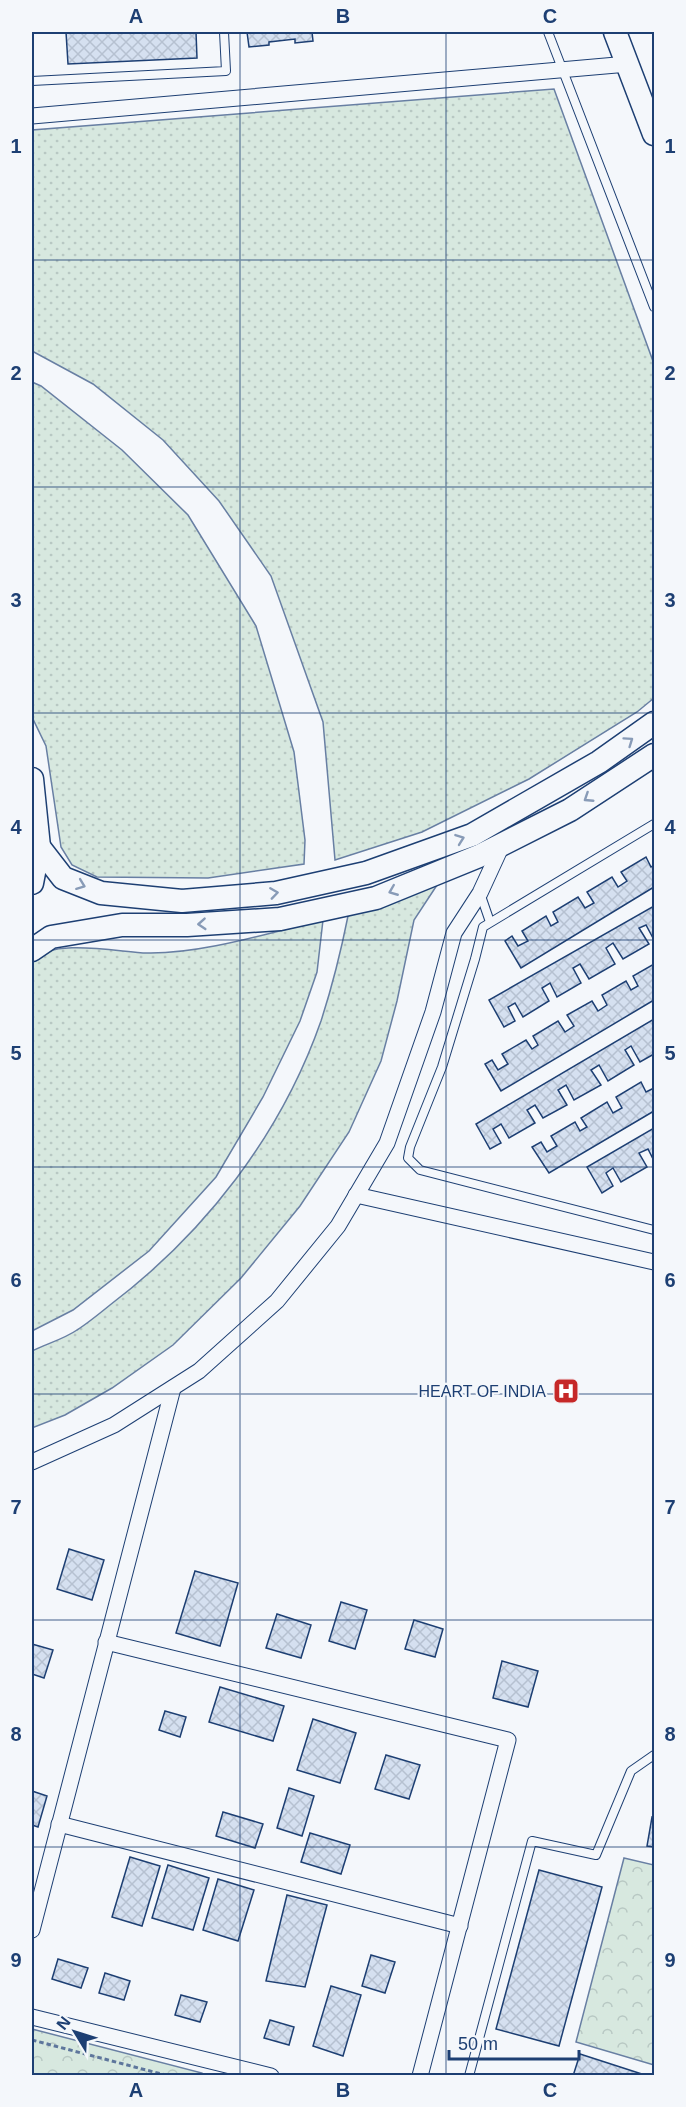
<svg xmlns="http://www.w3.org/2000/svg" width="686" height="2107" font-family="Helvetica,sans-serif">
  <style>
    .grass { fill: url(#grass-dots); stroke: #687fa3; stroke-width: 1.5 }
    .park { fill: url(#park-crowns); stroke: #687fa3; stroke-width: 1.5 }
    .building { fill: url(#building-cross-hatch); stroke: #1d3f73; stroke-width: 1.5 }
    .lines { fill: none; stroke-linecap: round; stroke-linejoin: round }
    .lane-casing { stroke: #1d3f73; stroke-width: 10 }
    .street-casing { stroke: #1d3f73; stroke-width: 17 }
    .secondary-casing { stroke: #1d3f73; stroke-width: 25 }
    .path { stroke: #5e769c; stroke-width: 3; stroke-dasharray: 4.5 3; stroke-linecap: butt }
    .lane { stroke: #f4f7fb; stroke-width: 8 }
    .street { stroke: #f4f7fb; stroke-width: 15 }
    .secondary { stroke: #f4f7fb; stroke-width: 22 }
    .oneway { stroke: #889bb7 }
    .grid { fill: none; stroke: #1d3f73; stroke-width: 1.5; stroke-opacity: 0.55 }
    .labels { text-anchor: middle; stroke-width: 4.5; stroke-linejoin: round; paint-order: stroke }
    .poi-label { font-size: 16px; fill: #1d3f73; stroke: #f4f7fb; text-anchor: end }
    .neatline { fill: none; stroke: #1d3f73; stroke-width: 2 }
    .grid-label { font-size: 20px; text-anchor: middle; font-weight: bold; fill: #1d3f73 }
  </style>
  <defs>
    <pattern id="grass-dots" width="8" height="8" patternUnits="userSpaceOnUse" patternTransform="scale(1.5)"><rect width="8" height="8" fill="#d7e8df"/><path d="M2 2h.1M6 6h.1" fill="none" stroke="#b8c8c3" stroke-width="1.8" stroke-linecap="round"/></pattern>
    <pattern id="park-crowns" width="20" height="18" patternUnits="userSpaceOnUse" patternTransform="scale(1.5)"><rect width="20" height="18" fill="#d7e8df"/><path d="M2 6a3 3 0 1 1 6 0M12 15a3 3 0 1 1 6 0" fill="none" stroke="#b8c8c3"/></pattern>
    <pattern id="building-cross-hatch" width="8" height="8" patternUnits="userSpaceOnUse" patternTransform="scale(1.5)"><rect width="8" height="8" fill="#d5e0f0"/><path d="M0 0l8 8M0 8l8-8" fill="none" stroke="#b6c1d1"/></pattern>
  </defs>
  <rect width="100%" height="100%" fill="#f4f7fb"/>
  <g class="grass">
    <polygon points="554,89 654,364 654,698 637,712 529,779 422,832 335,860 323,722 271,576 219,501 163,440 93,384 32,351 32,130"/>
    <polygon points="32,382 41,386 122,450 188,515 256,626 294,752 305,840 304,864 208,878 97,877 72,865 61,847 46,746 32,717"/>
    <path d="M441,879l-27,41 -17,81 -16,60 -32,71 -49,74 -59,72 -68,67 -61,43 -47,27 -33,13v-77c14,-7 32,-12 45,-21 11,-7 22,-16 33,-25 95,-72 171,-170 211,-284 11,-34 20,-70 27,-105z"/>
    <path d="M323,920l-6,52 -17,49 -37,76 -47,80 -67,74 -76,59 -41,21v-371c22,-22 86,-8 115,-7 56,1 121,-20 176,-33z"/>
  </g>
  <g class="park">
    <polygon points="624,1858 654,1865 654,2065 576,2042"/>
    <polygon points="32,2029 202,2073 202,2075 32,2075"/>
  </g>
  <g class="building">
    <polygon points="66,32 196,32 197,58 68,64"/>
    <polygon points="247,32 312,32 313,41 295,43 295,39 269,42 269,45 249,47"/>
    <polygon points="646,857 651,867 654,865 654,887 521,968 505,941 512,936 518,946 528,941 522,931 546,916 551,926 558,922 553,912 578,897 585,908 594,903 587,892 612,877 618,887 627,881 621,872"/>
    <polygon points="654,906 654,940 646,925 639,928 649,944 623,959 613,943 606,948 615,964 589,979 580,964 573,968 581,983 557,997 550,983 542,988 549,1001 523,1017 515,1003 508,1007 515,1021 504,1027 489,1000"/>
    <polygon points="654,964 654,1000 501,1091 485,1064 492,1060 498,1070 508,1064 502,1054 526,1040 532,1049 538,1045 533,1036 558,1021 565,1032 574,1026 567,1015 592,1001 598,1011 607,1005 602,995 626,981 631,990 638,986 633,976"/>
    <polygon points="654,1019 654,1054 640,1062 631,1046 625,1050 634,1065 608,1081 599,1065 591,1070 601,1085 574,1100 566,1085 558,1090 567,1105 543,1118 535,1105 527,1110 535,1123 509,1138 501,1124 493,1129 501,1143 490,1149 476,1124"/>
    <polygon points="641,1082 646,1092 654,1088 654,1111 549,1173 532,1147 541,1142 547,1152 557,1146 551,1136 575,1122 580,1131 587,1127 581,1118 607,1102 613,1113 622,1108 616,1097"/>
    <polygon points="654,1128 654,1161 648,1149 639,1153 647,1167 621,1182 613,1168 606,1173 613,1186 602,1193 587,1167"/>
    <polygon points="69,1549 104,1560 92,1600 57,1589"/>
    <polygon points="195,1571 238,1583 220,1646 176,1633"/>
    <polygon points="341,1602 367,1610 355,1649 329,1641"/>
    <polygon points="277,1614 311,1625 301,1658 266,1648"/>
    <polygon points="414,1620 443,1629 435,1657 405,1649"/>
    <polygon points="32,1644 53,1650 44,1678 32,1674"/>
    <polygon points="502,1661 538,1671 528,1707 493,1698"/>
    <polygon points="220,1687 284,1706 273,1741 209,1722"/>
    <polygon points="165,1711 186,1717 180,1737 159,1730"/>
    <polygon points="313,1719 356,1733 340,1783 297,1770"/>
    <polygon points="386,1755 420,1765 409,1799 375,1789"/>
    <polygon points="289,1788 314,1796 302,1836 277,1828"/>
    <polygon points="32,1791 47,1796 38,1827 32,1825"/>
    <polygon points="223,1812 263,1824 255,1848 216,1836"/>
    <polygon points="652,1817 654,1818 654,1847 647,1846"/>
    <polygon points="310,1833 350,1845 341,1874 301,1862"/>
    <polygon points="130,1857 160,1866 142,1926 112,1917"/>
    <polygon points="168,1865 209,1878 193,1930 152,1918"/>
    <polygon points="539,1870 602,1887 559,2046 496,2029"/>
    <polygon points="218,1879 254,1890 238,1941 203,1930"/>
    <polygon points="287,1895 327,1905 305,1987 266,1981"/>
    <polygon points="371,1955 395,1962 385,1993 362,1986"/>
    <polygon points="58,1959 88,1968 81,1988 52,1979"/>
    <polygon points="105,1973 130,1981 124,2000 99,1993"/>
    <polygon points="331,1986 361,1995 343,2056 313,2046"/>
    <polygon points="181,1995 207,2002 200,2022 175,2015"/>
    <polygon points="270,2020 294,2027 289,2045 264,2038"/>
    <polygon points="580,2054 648,2076 573,2076"/>
  </g>
  <g class="lines">
    <g class="lane-casing">
      <g id="lane">
        <polyline points="548,32 654,307"/>
        <polyline points="32,81 226,71 224,32"/>
        <polyline points="654,824 483,927 475,959 442,1067 410,1147 408,1158 420,1170 654,1230"/>
        <polyline points="480,893 490,922"/>
        <polyline points="469,2076 532,1841 596,1855 631,1771 654,1755"/>
      </g>
    </g>
    <g class="street-casing">
      <g id="street">
        <polyline points="32,116 628,64"/>
        <polyline points="356,1195 654,1262"/>
        <polyline points="32,1462 114,1425 199,1371 277,1301 338,1226 387,1143 433,1012 454,933 480,893 503,843"/>
        <polyline points="106,1642 508,1740 420,2076"/>
        <polyline points="59,1824 460,1926"/>
        <polyline points="32,1930 173,1388"/>
        <polyline points="32,2017 271,2076"/>
      </g>
    </g>
    <g class="secondary-casing">
      <g id="secondary">
        <polyline points="615,32 654,134"/>
        <polyline points="32,779 39,847 32,883"/>
        <polyline points="39,847 63,878 101,893 182,901 276,893 366,873 472,835 599,762 654,723"/>
        <polyline points="32,950 51,937 122,925 187,925 280,919 376,898 479,856 570,810 654,755"/>
      </g>
    </g>
    <polyline class="path" points="32,2040 169,2076"/>
    <use href="#lane" class="lane"/>
    <use href="#street" class="street"/>
    <use href="#secondary" class="secondary"/>
  </g>
  <defs><path id="oneway-chevron" d="M-2-3.5L2.5 0L-2 3.5" fill="none" stroke-width="1.6" stroke-linecap="round" stroke-linejoin="round" transform="scale(1.5)"/></defs>
  <g class="oneway">
    <use href="#oneway-chevron" transform="translate(629 741) rotate(-35)"/>
    <use href="#oneway-chevron" transform="translate(588 798) rotate(147)"/>
    <use href="#oneway-chevron" transform="translate(460 839) rotate(-20)"/>
    <use href="#oneway-chevron" transform="translate(81 885) rotate(21)"/>
    <use href="#oneway-chevron" transform="translate(393 891) rotate(158)"/>
    <use href="#oneway-chevron" transform="translate(274 893) rotate(-8)"/>
    <use href="#oneway-chevron" transform="translate(202 924) rotate(176)"/>
  </g>
  <path class="grid" d="M240,32v2044M446,32v2044M32,260h622M32,487h622M32,713h622M32,940h622M32,1167h622M32,1394h622M32,1620h622M32,1847h622"/>
  <defs>
    <g id="hospital-square" transform="scale(1.35)"><rect x="-9" y="-9" width="18" height="18" rx="4" fill="#c62828" stroke="#f4f7fb"/><path d="M-5-5h3v3.5h4V-5h3V5h-3V1.5h-4V5h-3Z" fill="#fff"/></g>
  </defs>
  <g fill-rule="evenodd">
    <use href="#hospital-square" x="566" y="1391"/>
  </g>
  <g class="labels">
    <g class="poi-label">
      <text x="546" y="1397">HEART OF INDIA</text>
    </g>
  </g>
  <rect width="686" height="2107" fill="none" stroke="#f4f7fb" stroke-width="66"/>
  <g transform="translate(75 2032) rotate(308)" stroke="#f4f7fb" stroke-width="4.5" paint-order="stroke">
  <path d="M0-4.5L10 22L0 15L-10 22Z" fill="#1d3f73"/>
  <text y="-9" font-size="16" font-weight="bold" text-anchor="middle" fill="#1d3f73">N</text>
  </g>
  <path d="M449 2050v9h130v-9" fill="none" stroke="#1d3f73" stroke-width="3"/>
  <text x="458" y="2050" font-size="18" fill="#1d3f73" stroke="#f4f7fb" stroke-width="4.5" paint-order="stroke">50 m</text>
  <rect x="33" y="33" width="620" height="2041" class="neatline"/>
  <g class="grid-label">
    <text x="136" y="23">A</text>
    <text x="343" y="23">B</text>
    <text x="550" y="23">C</text>
    <text x="16" y="153">1</text>
    <text x="670" y="153">1</text>
    <text x="16" y="380">2</text>
    <text x="670" y="380">2</text>
    <text x="16" y="607">3</text>
    <text x="670" y="607">3</text>
    <text x="16" y="834">4</text>
    <text x="670" y="834">4</text>
    <text x="16" y="1060">5</text>
    <text x="670" y="1060">5</text>
    <text x="16" y="1287">6</text>
    <text x="670" y="1287">6</text>
    <text x="16" y="1514">7</text>
    <text x="670" y="1514">7</text>
    <text x="16" y="1741">8</text>
    <text x="670" y="1741">8</text>
    <text x="16" y="1967">9</text>
    <text x="670" y="1967">9</text>
    <text x="136" y="2097">A</text>
    <text x="343" y="2097">B</text>
    <text x="550" y="2097">C</text>
  </g>
</svg>
